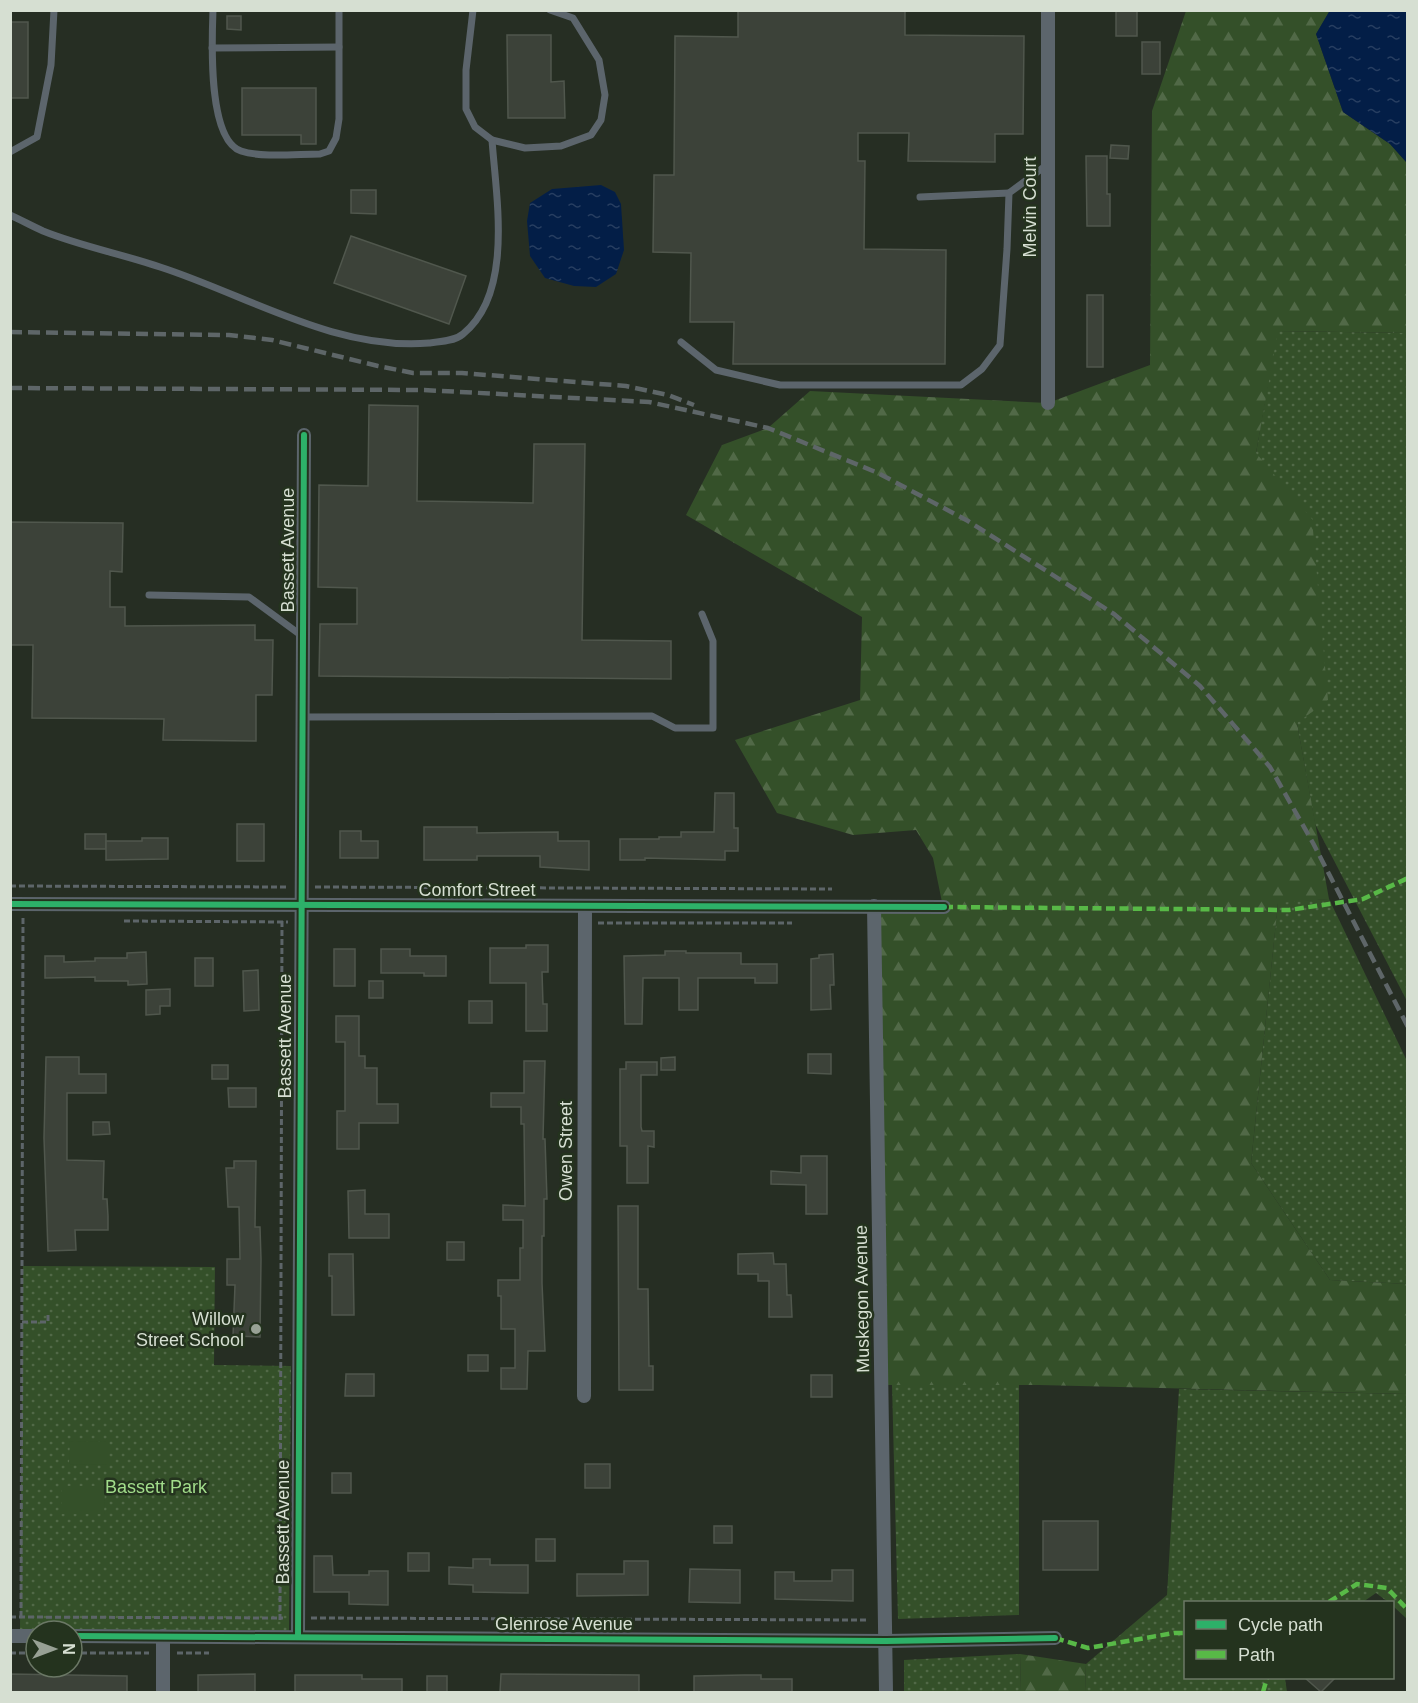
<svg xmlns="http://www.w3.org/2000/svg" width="1418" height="1703" font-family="Helvetica,sans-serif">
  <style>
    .green { fill: url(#green-dots) }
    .forest { fill: url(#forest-firs) }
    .pitch { fill: #345029 }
    .water { fill: url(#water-ripples) }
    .building { fill: #3c4239; stroke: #50574d; stroke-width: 1.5 }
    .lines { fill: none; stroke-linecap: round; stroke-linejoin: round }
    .path { stroke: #5d6569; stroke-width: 3; stroke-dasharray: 6 3; stroke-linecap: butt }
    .lane { stroke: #5c656c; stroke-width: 7 }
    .street { stroke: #5c656c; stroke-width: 14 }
    .rail { stroke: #5e6668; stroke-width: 4.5; stroke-dasharray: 12 6; stroke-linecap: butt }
    .quiet { stroke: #58b947; stroke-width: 4.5; stroke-dasharray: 9 4.5; stroke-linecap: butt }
    .cycleway-casing { stroke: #24331e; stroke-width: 10 }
    .cycleway { stroke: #2db169; stroke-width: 6 }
    .poi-dot { fill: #98a195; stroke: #24331e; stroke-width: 2 }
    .labels { text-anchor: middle; stroke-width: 5; stroke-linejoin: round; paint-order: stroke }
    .street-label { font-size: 18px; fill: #d6dfd2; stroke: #24331e }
    .poi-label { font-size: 18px; fill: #d6dfd2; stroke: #24331e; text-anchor: end }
    .park-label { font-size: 18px; fill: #a2dd8b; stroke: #24331e }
  </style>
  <defs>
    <pattern id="green-dots" width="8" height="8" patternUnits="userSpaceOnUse" patternTransform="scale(1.5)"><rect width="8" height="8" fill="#345029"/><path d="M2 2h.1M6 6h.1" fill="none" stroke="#516947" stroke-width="1.8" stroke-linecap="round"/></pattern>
    <pattern id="forest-firs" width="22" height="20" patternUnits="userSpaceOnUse" patternTransform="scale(1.5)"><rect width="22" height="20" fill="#345029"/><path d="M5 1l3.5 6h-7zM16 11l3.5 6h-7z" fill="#516947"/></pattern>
    <pattern id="water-ripples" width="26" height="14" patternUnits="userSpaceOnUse" patternTransform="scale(1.5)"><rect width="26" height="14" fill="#031e47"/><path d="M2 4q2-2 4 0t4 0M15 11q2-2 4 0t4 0" fill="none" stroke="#273e61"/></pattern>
  </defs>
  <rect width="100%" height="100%" fill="#262e23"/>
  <g class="green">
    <polygon points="1277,331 1407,333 1407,1001 1315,824 1297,723 1256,453"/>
    <polygon points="1329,899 1407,1061 1407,1284 1330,1280 1251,1163 1278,902"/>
    <polygon points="23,1266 215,1267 214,1365 291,1366 289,1631 20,1629"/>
    <polygon points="892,1385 1019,1385 1019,1615 898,1619"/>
    <polygon points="1179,1389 1407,1394 1407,1619 1393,1606 1392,1602 1388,1602 1376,1593 1363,1602 1186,1602 1186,1678 1285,1678 1287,1692 1085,1692 1086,1664 1167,1595"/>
    <polygon points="1020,1654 1021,1692 904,1692 904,1660"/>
  </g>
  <g class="forest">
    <polygon points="1186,11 1330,11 1316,34 1343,112 1390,144 1407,163 1407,333 1278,331 1256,453 1312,519 1328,700 1297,723 1329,899 1278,903 1251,1163 1330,1280 1407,1284 1407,1394 1039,1385 882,1385 874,906 943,907 933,858 916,830 853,835 777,813 735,740 860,700 862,617 686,515 722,445 768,428 810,391 1048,403 1150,365 1152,111"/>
    <polygon points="1020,1654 1086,1664 1085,1692 1021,1692"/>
  </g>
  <g class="pitch">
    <polygon points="70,1441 107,1442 107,1465 69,1464"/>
    <polygon points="62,1486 105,1486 104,1514 62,1514"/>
  </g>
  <g class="water">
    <polygon points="1330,10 1407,11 1407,163 1390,144 1343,112 1316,34"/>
    <polygon points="601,185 615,192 621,204 624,250 616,274 596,287 574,286 545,278 530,256 527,221 530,203 552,189"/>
  </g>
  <g class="building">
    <polygon points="738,10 905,10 905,35 1024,36 1023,134 995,134 995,162 908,161 909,133 858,133 858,161 865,161 864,249 946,250 945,364 733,364 734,322 690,322 691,253 653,252 654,175 674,175 675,36 738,37"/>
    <rect x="1116" y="10" width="21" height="26"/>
    <polygon points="227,16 241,16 241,30 227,29"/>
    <rect x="10" y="22" width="18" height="76"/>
    <polygon points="507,35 551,35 551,82 564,81 565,118 508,118"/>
    <rect x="1142" y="42" width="18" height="32"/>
    <polygon points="242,88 316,88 316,144 301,144 301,135 242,135"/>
    <polygon points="1111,145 1129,146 1128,159 1110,158"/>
    <polygon points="1086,156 1107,156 1107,194 1110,194 1110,226 1087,226"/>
    <polygon points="351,190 376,190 376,214 351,213"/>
    <polygon points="351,236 466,276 449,324 334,283"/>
    <rect x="1087" y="295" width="16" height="72"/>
    <polygon points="369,405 418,406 417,501 533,503 534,444 585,444 582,640 671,641 671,679 319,676 320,624 357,624 357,588 318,587 319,485 368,486"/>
    <polygon points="10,522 123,523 122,572 110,571 110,607 125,607 125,626 255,625 255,640 273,640 272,695 256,695 256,741 163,740 164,719 32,718 33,645 10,645"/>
    <polygon points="715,793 734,793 734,828 738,828 738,851 725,851 725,860 645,858 645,860 620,860 620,839 659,839 659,837 681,837 681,832 714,832"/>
    <rect x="237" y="824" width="27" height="37"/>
    <polygon points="424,827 477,827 477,833 558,832 558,841 589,841 589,870 540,867 540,856 477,856 477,860 424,860"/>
    <polygon points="340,831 361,831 361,841 378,841 378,858 340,858"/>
    <rect x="85" y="834" width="21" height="15"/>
    <polygon points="142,838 168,838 168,859 106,860 106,841 142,841"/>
    <polygon points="526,945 548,945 548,972 542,972 543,1004 547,1004 547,1031 526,1031 526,983 490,983 490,948 526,948"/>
    <rect x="334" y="949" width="21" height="37"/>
    <polygon points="381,949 410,949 410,956 446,956 446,976 424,976 424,973 381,973"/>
    <polygon points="665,951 686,951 686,953 741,953 741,964 777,964 777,983 755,983 755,978 698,978 698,1010 679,1010 679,978 643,978 642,1024 625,1024 624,956 665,955"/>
    <polygon points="146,952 147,984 128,985 128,981 95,981 95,977 45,978 45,956 64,956 64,962 95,961 95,958 127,958 127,953"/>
    <polygon points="833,954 834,985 830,985 831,1009 811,1010 811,959 819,958 819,955"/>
    <rect x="195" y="958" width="18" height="28"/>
    <polygon points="258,970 259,1010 244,1011 243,971"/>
    <rect x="369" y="981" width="14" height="17"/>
    <polygon points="170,989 170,1006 160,1006 160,1014 146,1015 146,990"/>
    <rect x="469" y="1001" width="23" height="22"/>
    <polygon points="336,1016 359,1016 359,1056 365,1056 365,1068 377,1068 377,1104 398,1104 398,1123 359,1123 359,1149 337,1149 337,1111 345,1111 345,1042 336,1042"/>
    <polygon points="808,1054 831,1054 831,1074 808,1073"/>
    <polygon points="46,1057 79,1057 79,1074 106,1074 106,1093 67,1093 67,1160 104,1161 103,1199 107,1199 108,1216 108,1230 75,1230 76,1250 48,1251 44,1138"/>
    <polygon points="675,1057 675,1070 661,1070 661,1058"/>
    <polygon points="524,1061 545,1061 543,1139 545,1139 547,1199 544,1199 544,1236 542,1236 542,1283 545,1351 528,1351 527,1389 501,1389 501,1368 515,1368 515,1329 501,1329 501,1296 498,1296 498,1280 520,1280 520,1248 523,1248 523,1220 503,1220 503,1205 525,1206 524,1124 521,1124 521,1107 491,1107 491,1093 524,1093"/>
    <polygon points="626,1062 657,1062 657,1075 641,1075 641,1127 642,1131 654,1131 654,1147 648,1146 648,1183 627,1183 627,1146 620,1146 620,1069 626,1069"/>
    <rect x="212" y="1065" width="16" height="14"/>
    <polygon points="228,1088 256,1088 256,1107 229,1107"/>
    <polygon points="93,1122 109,1122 110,1134 93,1135"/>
    <polygon points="801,1156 827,1156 827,1214 806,1214 806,1185 771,1184 771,1171 801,1173"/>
    <polygon points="234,1161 256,1161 255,1227 260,1227 261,1259 260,1337 233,1336 235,1285 227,1285 227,1259 240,1259 239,1207 228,1207 226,1168 234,1168"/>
    <polygon points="365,1190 365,1214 389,1214 389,1238 349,1238 348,1191"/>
    <polygon points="618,1206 638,1206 638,1289 648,1289 649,1366 653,1366 653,1390 619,1390"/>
    <rect x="447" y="1242" width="17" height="18"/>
    <polygon points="773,1253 774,1264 786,1264 787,1295 791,1295 792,1317 769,1317 769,1281 758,1281 758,1274 738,1274 738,1254"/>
    <polygon points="329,1254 353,1254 354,1315 332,1315 332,1276 329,1276"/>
    <rect x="468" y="1355" width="20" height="16"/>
    <polygon points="346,1374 374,1374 374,1396 345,1396"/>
    <rect x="811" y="1375" width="21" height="22"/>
    <rect x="585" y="1464" width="25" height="24"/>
    <rect x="332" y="1473" width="19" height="20"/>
    <rect x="1043" y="1521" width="55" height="49"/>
    <rect x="714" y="1526" width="18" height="17"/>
    <rect x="536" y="1539" width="19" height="22"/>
    <rect x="408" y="1553" width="21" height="18"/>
    <polygon points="314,1556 332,1556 333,1575 369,1575 369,1571 388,1571 388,1605 349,1604 349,1592 314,1592"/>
    <polygon points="473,1559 490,1559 490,1565 528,1565 528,1593 473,1592 473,1585 449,1584 449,1567 473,1568"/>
    <polygon points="624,1561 648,1561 648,1595 577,1596 577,1574 624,1574"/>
    <polygon points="690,1569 740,1570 740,1603 689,1602"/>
    <polygon points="832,1570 853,1570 853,1601 775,1599 775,1572 794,1572 794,1581 832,1581"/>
    <polygon points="10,1674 127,1676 127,1692 10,1692"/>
    <polygon points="255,1674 255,1692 198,1692 198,1675"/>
    <polygon points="501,1674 639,1675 639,1692 500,1692"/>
    <polygon points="295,1675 362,1675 362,1679 402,1679 402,1692 295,1692"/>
    <polygon points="744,1675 761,1675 761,1679 792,1679 792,1692 694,1692 694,1676"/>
    <rect x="427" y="1676" width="20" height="16"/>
    <polygon points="1304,1677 1336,1677 1321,1692"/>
  </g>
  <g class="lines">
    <g class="path">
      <polyline points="10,886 288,887"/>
      <polyline points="315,887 832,889"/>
      <polyline points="124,921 288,922"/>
      <polyline points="598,923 792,923"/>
      <polyline points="22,1322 48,1322 48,1312"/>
      <polyline points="10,1617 283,1618"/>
      <polyline points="21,1617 23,918"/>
      <polyline points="311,1618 867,1620"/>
      <polyline points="280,1620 282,921"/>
      <polyline points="10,1653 36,1653"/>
      <polyline points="72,1653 149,1653"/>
      <polyline points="177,1653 209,1653"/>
    </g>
    <g class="lane">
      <path d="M213,10c-1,29 -6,129 28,141 21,7 56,3 79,3l9,-3 7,-13 3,-19v-109"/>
      <polyline points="473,10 466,70 466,109 475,127 492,140 525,148 561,146 591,135 601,120 605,95 599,60 573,18 550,10"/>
      <polyline points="212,48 339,47"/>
      <polyline points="10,152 37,137 51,65 54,10"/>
      <polyline points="920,197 1009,193"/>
      <path d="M10,215c11,5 22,11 33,16 37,15 79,23 117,36 87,28 175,84 269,76 10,-1 26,-2 34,-9 51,-41 33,-137 29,-194"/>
      <polyline points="681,342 716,370 780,385 961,385 982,369 1000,345 1007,249 1009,193 1048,164"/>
      <polyline points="149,595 249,597 302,636"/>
      <polyline points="302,717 652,716 675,728 713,728 713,641 702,614"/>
    </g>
    <g class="street">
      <polyline points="1048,403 1048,10"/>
      <polyline points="10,904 944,907"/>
      <polyline points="874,906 886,1692"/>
      <polyline points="584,1396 585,906"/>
      <polyline points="10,1636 36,1636"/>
      <polyline points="72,1636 886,1641 1055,1638"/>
      <polyline points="298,1637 304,435"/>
      <polyline points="163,1692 163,1636"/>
    </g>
    <g class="rail">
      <polyline points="10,332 229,335 272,340 378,366 413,373 462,373 626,386 668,395 694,405"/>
      <polyline points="10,388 424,390 649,402 768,428 878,473 968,521 1114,614 1200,686 1270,767 1313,843 1408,1027"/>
    </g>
    <g class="quiet">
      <polyline points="944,907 1289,910 1363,899 1408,878"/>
      <polyline points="1329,1602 1357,1584 1387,1588 1408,1610"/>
      <polyline points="1055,1638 1088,1648 1174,1633 1186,1633"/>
      <polyline points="1263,1692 1267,1678"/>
    </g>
    <g class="cycleway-casing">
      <g id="cycleway">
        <polyline points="10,904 944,907"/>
        <polyline points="72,1636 886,1641 1055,1638"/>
        <polyline points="298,1637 304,435"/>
      </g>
    </g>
    <use href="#cycleway" class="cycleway"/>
  </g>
  <circle class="poi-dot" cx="256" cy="1329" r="6"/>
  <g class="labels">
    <g class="street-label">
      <text transform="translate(1030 207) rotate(-90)" y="6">Melvin Court</text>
      <text transform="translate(288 550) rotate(-90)" y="6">Bassett Avenue</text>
      <text x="477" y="896">Comfort Street</text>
      <text transform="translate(285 1036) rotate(-90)" y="6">Bassett Avenue</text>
      <text transform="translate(566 1151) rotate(-90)" y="6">Owen Street</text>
      <text transform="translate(862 1299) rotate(-91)" y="6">Muskegon Avenue</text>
      <text transform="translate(283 1522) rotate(-90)" y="6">Bassett Avenue</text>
      <text x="564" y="1630">Glenrose Avenue</text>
    </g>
    <g class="poi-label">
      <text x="244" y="1325">Willow<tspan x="244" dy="21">Street School</tspan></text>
    </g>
    <g class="park-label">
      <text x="156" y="1493">Bassett Park</text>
    </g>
  </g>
  <rect width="1418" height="1703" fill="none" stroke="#d6dfd2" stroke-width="24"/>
  <rect x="1184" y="1601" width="210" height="78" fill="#24331e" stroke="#6b7866" stroke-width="1.5"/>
  <rect x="1196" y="1620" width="30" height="9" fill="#2db169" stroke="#6b7866" stroke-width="1.5"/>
  <text x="1238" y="1631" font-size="18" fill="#d6dfd2">Cycle path</text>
  <rect x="1196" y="1650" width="30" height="9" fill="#58b947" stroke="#6b7866" stroke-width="1.5"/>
  <text x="1238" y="1661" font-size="18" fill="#d6dfd2">Path</text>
  <g transform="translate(54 1649) rotate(90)"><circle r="28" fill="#24331e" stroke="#6b7866" stroke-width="1.5"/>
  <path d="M0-4.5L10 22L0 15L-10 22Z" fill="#98a195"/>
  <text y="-9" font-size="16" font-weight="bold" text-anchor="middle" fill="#d6dfd2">N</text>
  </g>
</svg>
